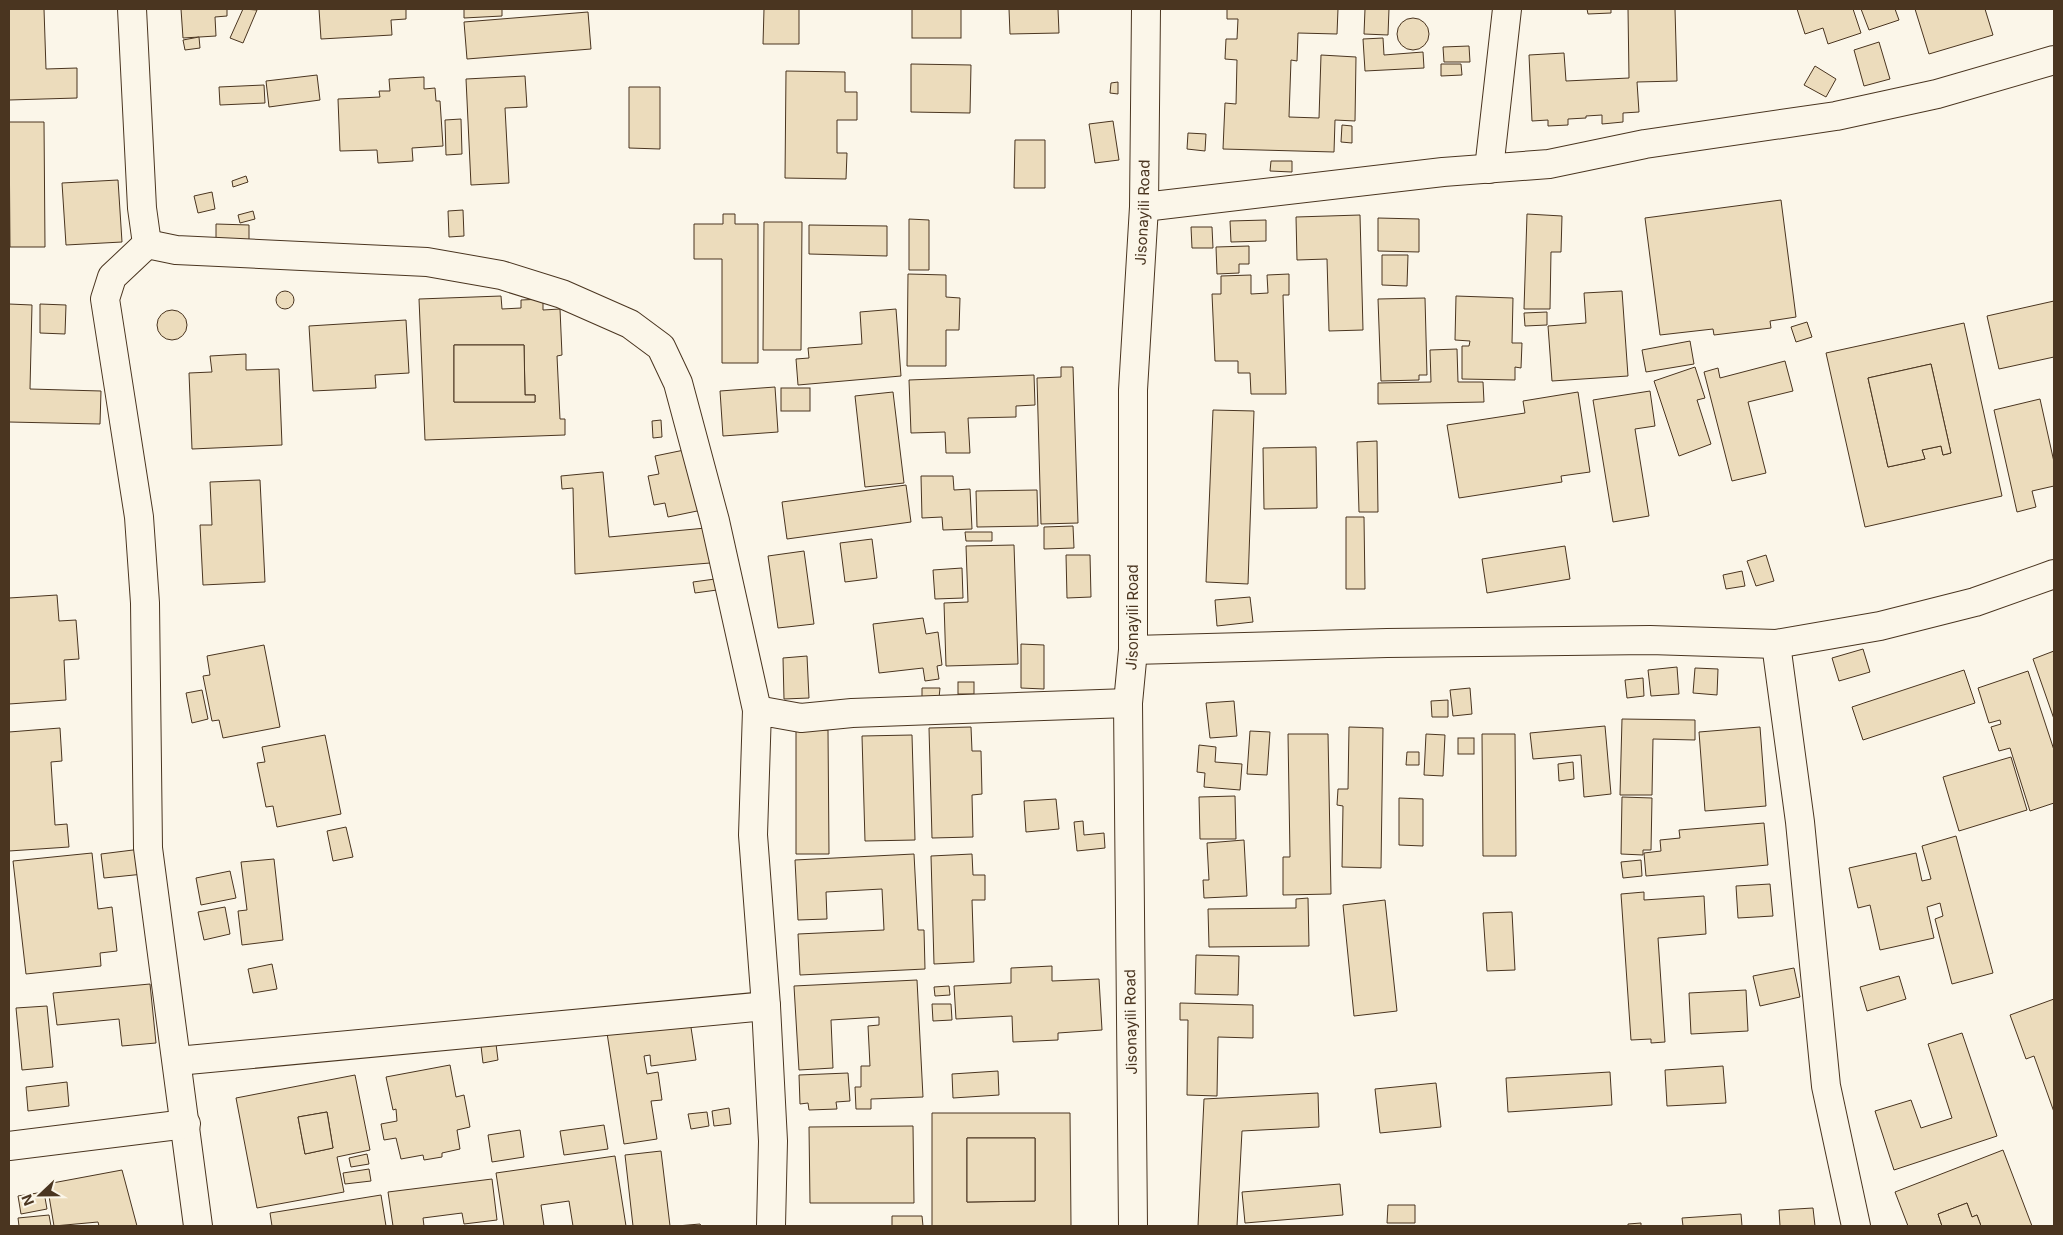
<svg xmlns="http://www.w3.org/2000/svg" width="2063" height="1235" font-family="Inter,sans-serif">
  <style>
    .building { fill: #ecdcbc; stroke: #4a3520; fill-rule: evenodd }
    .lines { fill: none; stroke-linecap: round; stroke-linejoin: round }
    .minor-casing { stroke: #4a3520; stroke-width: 30 }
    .minor { stroke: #fbf6e9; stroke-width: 28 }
    .labels { text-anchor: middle; stroke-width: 4; stroke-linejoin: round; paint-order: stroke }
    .street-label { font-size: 15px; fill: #4a3520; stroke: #fbf6e9 }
  </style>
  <rect width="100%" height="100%" fill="#fbf6e9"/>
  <g class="building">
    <polygon points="9,9 44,9 46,69 77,68 77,98 9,100"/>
    <polygon points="181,9 227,9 227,16 215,17 216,36 183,38"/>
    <polygon points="243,9 257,10 243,43 230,38"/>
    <polygon points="319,9 406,9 406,19 391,20 392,35 321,39"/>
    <polygon points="464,9 502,9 502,16 464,18"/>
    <polygon points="764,9 799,9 799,44 763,44"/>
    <rect x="912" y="9" width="49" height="29"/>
    <polygon points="1009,9 1058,9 1059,33 1010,34"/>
    <polygon points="1227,9 1338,9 1337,34 1298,33 1297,61 1291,60 1289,117 1319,118 1321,55 1356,57 1355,121 1335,120 1334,152 1223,149 1225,103 1236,104 1237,60 1225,59 1226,39 1237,39 1238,19 1227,19"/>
    <polygon points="1365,9 1389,9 1388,35 1364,34"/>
    <polygon points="1587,9 1611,9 1611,13 1588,14"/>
    <polygon points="1628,9 1675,9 1677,81 1637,82 1639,112 1623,113 1623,122 1602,124 1602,115 1586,116 1586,118 1568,119 1568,125 1548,126 1548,120 1532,121 1529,55 1564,53 1566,81 1629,78"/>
    <polygon points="1797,9 1853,9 1861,33 1828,44 1823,28 1805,34"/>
    <polygon points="1861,9 1895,9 1899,20 1869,30"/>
    <polygon points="1915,9 1985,9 1993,35 1929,54"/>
    <polygon points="588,12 591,49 467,59 464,22"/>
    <circle cx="1413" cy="34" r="16"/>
    <polygon points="199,37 200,48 185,50 183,40"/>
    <polygon points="1383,38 1384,55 1423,52 1424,68 1365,71 1363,39"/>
    <polygon points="1879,42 1890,79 1864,86 1854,50"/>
    <polygon points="1469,46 1470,62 1444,62 1443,47"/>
    <polygon points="911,64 971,65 970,113 911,112"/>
    <polygon points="1441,64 1461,64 1462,75 1441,76"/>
    <polygon points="1815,66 1836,79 1826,97 1804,85"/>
    <polygon points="786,71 845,72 845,92 857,92 857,120 837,120 837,153 847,153 846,179 785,178"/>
    <polygon points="317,75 320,100 269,107 266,81"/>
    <polygon points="525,76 527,107 505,108 509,183 471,185 466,79"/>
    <polygon points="424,77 424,89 435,88 436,101 440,101 443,146 412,148 413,161 378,163 377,150 340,151 338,99 380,97 379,91 390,91 389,79"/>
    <polygon points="1118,82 1118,94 1110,93 1111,83"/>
    <polygon points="264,85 265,103 220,105 219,87"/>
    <polygon points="629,87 660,87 660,149 629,148"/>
    <polygon points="461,119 462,154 446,155 445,120"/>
    <polygon points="1113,121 1119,160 1095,163 1089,124"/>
    <polygon points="9,122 44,122 45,247 10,247"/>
    <polygon points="1342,125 1352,126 1352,143 1341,142"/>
    <polygon points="1188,133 1206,134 1205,151 1187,149"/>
    <polygon points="1015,140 1045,140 1045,188 1014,188"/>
    <polygon points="1271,161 1292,161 1292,172 1270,171"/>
    <polygon points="246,176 248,182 233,187 232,181"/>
    <polygon points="118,180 122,242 66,245 62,183"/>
    <polygon points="212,192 215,209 198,213 194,196"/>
    <polygon points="1781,200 1796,317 1770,321 1771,328 1714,335 1713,329 1660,335 1645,218"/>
    <polygon points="463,210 464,236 449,237 448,211"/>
    <polygon points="253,211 255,219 240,223 238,215"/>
    <polygon points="723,214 735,214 735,224 758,224 758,363 722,363 722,259 694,259 694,224 723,224"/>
    <polygon points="1527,214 1562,216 1561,252 1551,252 1550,309 1524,309"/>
    <polygon points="1360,215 1363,330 1329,331 1327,259 1297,260 1296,217"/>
    <polygon points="1378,218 1419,219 1419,252 1378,251"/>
    <polygon points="909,219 929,220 929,270 909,270"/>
    <polygon points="1266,220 1266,241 1231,242 1230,221"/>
    <polygon points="764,222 802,222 801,350 763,350"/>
    <polygon points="216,224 249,225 249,240 216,239"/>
    <polygon points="809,225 887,226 887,256 809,254"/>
    <polygon points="1191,227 1212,227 1213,248 1192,248"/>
    <polygon points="1249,246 1249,264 1239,264 1239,273 1217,274 1216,247"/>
    <polygon points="1382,255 1408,255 1407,286 1382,285"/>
    <polygon points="908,274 946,275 946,297 960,298 959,330 946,330 946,366 907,366"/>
    <polygon points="1289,274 1289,295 1283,295 1286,394 1251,394 1250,373 1238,373 1238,361 1215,361 1212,294 1221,294 1221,276 1251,275 1251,294 1268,293 1267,275"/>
    <polygon points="1622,291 1628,376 1552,381 1548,326 1586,323 1584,293"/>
    <circle cx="285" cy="300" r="9"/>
    <path d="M501,296l1,13 19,-1v-8l22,-1v11l17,-1 2,46 -5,1 3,63h5v16l-140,5 -6,-141zM454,345h70l1,50h10v7h-81z"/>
    <polygon points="1456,296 1513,298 1512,343 1522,343 1521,368 1515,367 1515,380 1462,379 1462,346 1469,346 1470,341 1455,340"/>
    <polygon points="1425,298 1427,375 1419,375 1419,380 1381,381 1378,299"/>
    <polygon points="2054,301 2054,357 1999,369 1987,316"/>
    <polygon points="9,304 32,305 30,389 101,391 100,424 9,422"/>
    <polygon points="40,304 66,305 65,334 40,333"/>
    <polygon points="896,309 901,376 798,385 796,359 809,358 808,348 862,344 860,312"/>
    <circle cx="172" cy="325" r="15"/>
    <polygon points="1547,312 1547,325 1525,326 1524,313"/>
    <polygon points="406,320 409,373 375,375 376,388 313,391 309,326"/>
    <polygon points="1807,322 1812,337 1796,342 1791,327"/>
    <path d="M1964,323l38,173 -137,31 -39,-174zM1931,364l20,89 -8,2 -2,-9 -19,4 3,9 -37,8 -20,-89z"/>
    <polygon points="1690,341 1694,364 1646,372 1642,350"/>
    <polygon points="454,345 524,345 525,395 535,395 535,402 454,402"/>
    <polygon points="1457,349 1458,382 1483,382 1484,402 1378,404 1378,383 1431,382 1430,350"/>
    <polygon points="246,354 246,370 279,369 282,445 192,449 189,373 212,372 210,356"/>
    <polygon points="1785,361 1793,391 1748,402 1766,473 1732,481 1704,372 1718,368 1720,378"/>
    <polygon points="1931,364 1951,453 1943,455 1941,446 1922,450 1925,459 1888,467 1868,378"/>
    <polygon points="1061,367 1073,367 1078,523 1041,524 1037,378 1061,377"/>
    <polygon points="1695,367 1705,398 1697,400 1711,444 1679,456 1654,381"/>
    <polygon points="1034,375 1035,405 1016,406 1016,417 968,418 970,453 946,453 945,432 911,433 909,380"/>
    <polygon points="775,387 778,432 723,436 720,391"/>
    <rect x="781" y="388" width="29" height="23"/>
    <polygon points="1650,391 1655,426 1635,429 1649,516 1613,522 1593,400"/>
    <polygon points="893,392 904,483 865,487 855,396"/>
    <polygon points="1578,392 1590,472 1561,476 1562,482 1459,498 1447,425 1525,413 1523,401"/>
    <polygon points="2040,399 2054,462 2054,486 2032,491 2036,507 2017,512 1994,410"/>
    <polygon points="1213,410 1254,411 1248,584 1206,582"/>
    <polygon points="661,420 662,437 653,438 652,421"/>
    <polygon points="1377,441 1378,512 1359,512 1357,442"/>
    <polygon points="1316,447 1317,508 1264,509 1263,448"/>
    <polygon points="689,449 702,510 668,517 665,503 654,505 648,476 659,474 655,456"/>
    <polygon points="603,472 609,537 706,528 710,563 575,574 573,488 562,489 561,476"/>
    <polygon points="921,476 953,476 954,490 970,489 972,529 943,530 942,517 922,518"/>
    <polygon points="260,480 265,582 203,585 200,525 212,525 210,482"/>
    <polygon points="906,485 911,522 787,539 782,502"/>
    <polygon points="1037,490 1038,526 977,527 976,491"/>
    <polygon points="1346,517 1364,517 1365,589 1346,589"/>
    <polygon points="1073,526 1074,548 1044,549 1044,527"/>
    <polygon points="965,532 992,532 992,541 966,541"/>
    <polygon points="872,539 877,578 845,582 840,543"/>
    <polygon points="1014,545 1018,664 946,666 944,603 968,602 966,546"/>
    <polygon points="1565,546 1570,579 1487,593 1482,559"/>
    <polygon points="804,551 814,624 778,628 768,556"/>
    <polygon points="1066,555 1090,555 1091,597 1067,598"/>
    <polygon points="1766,555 1774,581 1756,586 1747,561"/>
    <polygon points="962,568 963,598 935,599 933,570"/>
    <polygon points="1742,571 1745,586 1726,589 1723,575"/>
    <polygon points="715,579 717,590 695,593 693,582"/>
    <polygon points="57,595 59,621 76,620 79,659 64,660 66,700 9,704 9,598"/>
    <polygon points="1250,597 1253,622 1217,626 1215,600"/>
    <polygon points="923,618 926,634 938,632 942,665 937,666 939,679 925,681 923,668 879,673 873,624"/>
    <polygon points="1021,644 1044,645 1044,689 1021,688"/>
    <polygon points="264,645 280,727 223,738 219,720 212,721 203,676 210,675 207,656"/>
    <polygon points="1863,649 1870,672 1839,681 1832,658"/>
    <polygon points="2054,651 2054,719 2033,659"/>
    <polygon points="807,656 809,698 784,699 783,658"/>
    <polygon points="1677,667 1679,694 1651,696 1648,670"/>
    <polygon points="1695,668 1718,669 1717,695 1693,693"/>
    <polygon points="1964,670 1975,703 1863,740 1852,707"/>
    <polygon points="2028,671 2054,750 2054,803 2030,811 2010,748 1999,751 1991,727 2001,724 2000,720 1989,723 1978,688"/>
    <polygon points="1643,678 1644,696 1627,698 1625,680"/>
    <rect x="958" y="682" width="16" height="12"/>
    <polygon points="922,688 940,688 939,698 922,698"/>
    <polygon points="1470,688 1472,714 1453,716 1450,690"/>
    <polygon points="202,690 208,719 192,723 186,693"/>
    <polygon points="1448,700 1448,717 1432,717 1431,701"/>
    <polygon points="1234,701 1237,736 1210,738 1206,703"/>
    <polygon points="1622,719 1695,720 1695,740 1653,739 1652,795 1620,795"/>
    <polygon points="1605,726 1611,794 1584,797 1581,755 1533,759 1530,733"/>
    <polygon points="971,727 972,751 981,751 982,794 972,795 973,837 932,838 929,728"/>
    <polygon points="1349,727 1383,728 1381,868 1342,867 1343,806 1337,805 1338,789 1348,789"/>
    <polygon points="1760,727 1766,806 1705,811 1699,732"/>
    <polygon points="60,728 62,761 51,762 55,825 67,824 69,847 9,851 9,732"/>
    <polygon points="796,730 828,730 829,854 796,854"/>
    <polygon points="1250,731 1270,732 1267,775 1247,774"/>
    <polygon points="1288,734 1328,734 1331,894 1283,895 1283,857 1290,857"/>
    <polygon points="1426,734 1445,735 1443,776 1424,775"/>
    <polygon points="1482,734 1515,734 1516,856 1483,856"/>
    <polygon points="325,735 341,814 277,827 273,806 266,807 257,763 265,762 262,747"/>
    <polygon points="912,735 915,840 865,841 862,736"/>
    <rect x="1458" y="738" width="16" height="16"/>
    <polygon points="1199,745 1216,747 1215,762 1242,764 1240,790 1204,787 1205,773 1197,772"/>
    <polygon points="1407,752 1419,752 1419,765 1406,765"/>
    <polygon points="2011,757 2027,810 1959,831 1943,777"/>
    <polygon points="1573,762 1574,779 1559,781 1558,764"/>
    <polygon points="1235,796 1236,839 1200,839 1199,797"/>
    <polygon points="1622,797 1652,798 1651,850 1643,850 1643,855 1621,854"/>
    <polygon points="1399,798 1423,799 1423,846 1399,845"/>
    <polygon points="1056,799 1059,829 1026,832 1024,801"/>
    <polygon points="1083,821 1084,835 1104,833 1105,848 1077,851 1074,822"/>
    <polygon points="1764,823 1768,865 1646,876 1644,853 1661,851 1660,840 1680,838 1679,830"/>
    <polygon points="346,827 353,857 333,861 327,831"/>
    <polygon points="1956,836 1993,973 1952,984 1935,919 1943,916 1940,903 1927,907 1934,938 1880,950 1870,905 1858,908 1849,868 1916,853 1922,881 1931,879 1922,846"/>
    <polygon points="1244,840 1247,896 1204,898 1203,880 1209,880 1207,843"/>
    <polygon points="141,849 144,874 104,878 101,854"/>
    <polygon points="92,853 98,909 112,907 117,951 100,953 101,966 26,974 13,861"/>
    <polygon points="914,854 918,930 924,930 925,969 800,975 798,934 884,930 882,889 826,892 827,919 798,920 795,860"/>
    <polygon points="972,854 973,875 985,875 985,900 972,900 974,962 934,964 931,856"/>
    <polygon points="274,859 283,940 242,945 238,911 247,910 241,862"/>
    <polygon points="1641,860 1642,876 1623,878 1621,862"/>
    <polygon points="230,871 236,898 201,905 196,878"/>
    <polygon points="1770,884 1773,916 1738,918 1736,886"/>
    <polygon points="1644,892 1644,900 1704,896 1706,934 1658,938 1665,1042 1651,1043 1651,1039 1631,1040 1621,894"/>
    <polygon points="1308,898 1309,946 1209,947 1208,909 1296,908 1296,899"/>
    <polygon points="1385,900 1397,1011 1354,1016 1343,905"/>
    <polygon points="225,907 230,934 204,940 198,912"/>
    <polygon points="1512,912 1515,970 1487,971 1483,913"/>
    <polygon points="1196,955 1239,956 1238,995 1195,994"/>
    <polygon points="272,964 277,989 253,993 248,969"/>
    <polygon points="1052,966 1052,981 1099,979 1102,1030 1058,1033 1058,1040 1013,1042 1012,1016 956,1019 954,986 1011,983 1011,968"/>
    <polygon points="1794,968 1800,997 1760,1006 1753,976"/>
    <polygon points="1899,976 1906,999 1867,1011 1860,987"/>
    <polygon points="917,980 923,1097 871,1099 871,1109 856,1109 855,1087 861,1087 861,1066 870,1066 868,1026 879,1025 879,1017 831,1020 833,1068 799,1070 794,986"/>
    <polygon points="150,984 156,1043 122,1046 119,1019 57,1025 53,993"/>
    <polygon points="949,986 950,995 935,996 934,987"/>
    <polygon points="1746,990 1748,1031 1691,1034 1689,993"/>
    <polygon points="2054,999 2054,1112 2034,1056 2026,1059 2010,1015"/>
    <polygon points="1180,1003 1253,1005 1253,1038 1218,1037 1217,1096 1187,1095 1188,1020 1180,1020"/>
    <polygon points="932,1004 951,1004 952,1020 933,1021"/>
    <polygon points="47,1006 53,1067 22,1070 16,1008"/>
    <polygon points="690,1021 696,1060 651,1066 650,1055 644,1056 647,1074 658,1072 662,1100 651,1101 657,1139 624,1144 607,1033"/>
    <polygon points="1962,1033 1997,1136 1894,1170 1875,1111 1911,1100 1921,1128 1952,1118 1928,1044"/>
    <polygon points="496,1044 498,1060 483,1063 481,1046"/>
    <polygon points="450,1065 456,1097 464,1095 470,1127 457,1130 460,1149 442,1153 442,1157 424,1160 423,1155 401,1159 396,1138 384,1140 381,1124 397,1121 396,1109 393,1110 386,1077"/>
    <polygon points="1723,1066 1726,1103 1667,1106 1665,1070"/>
    <polygon points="998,1071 999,1095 953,1098 952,1074"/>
    <polygon points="1610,1072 1612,1105 1508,1112 1506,1078"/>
    <polygon points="848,1073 850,1101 836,1102 837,1109 809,1110 808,1103 800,1104 799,1075"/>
    <path d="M355,1075l15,75 -33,7 7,35 -87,16 -21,-110zM327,1112l6,36 -28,6 -7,-37z"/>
    <polygon points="67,1082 69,1106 28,1111 26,1087"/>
    <polygon points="1436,1083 1441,1127 1380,1133 1375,1089"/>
    <polygon points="1318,1093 1319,1127 1242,1131 1237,1226 1198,1226 1204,1099"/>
    <polygon points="729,1108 731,1124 714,1126 712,1111"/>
    <polygon points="327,1112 333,1148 305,1154 298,1117"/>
    <polygon points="707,1112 709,1126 691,1129 688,1114"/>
    <path d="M932,1113h138l1,113h-139zM967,1138h68v63l-68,1z"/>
    <polygon points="604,1125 608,1149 564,1155 560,1131"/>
    <polygon points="913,1126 914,1203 810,1203 809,1127"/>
    <polygon points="520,1130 524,1157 492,1162 488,1135"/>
    <polygon points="967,1138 1035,1138 1035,1201 967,1202"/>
    <polygon points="2003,1150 2032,1226 1981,1226 1977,1215 1972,1217 1967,1203 1938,1214 1942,1226 1908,1226 1895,1192"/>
    <polygon points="661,1151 670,1226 633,1226 625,1155"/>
    <polygon points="367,1154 369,1164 351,1167 349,1158"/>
    <polygon points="615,1156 626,1226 573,1226 569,1201 541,1205 544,1226 504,1226 496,1173"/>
    <polygon points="369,1169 371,1181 345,1184 343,1173"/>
    <polygon points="122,1170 137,1226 99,1226 98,1222 54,1226 47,1184"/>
    <polygon points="492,1179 497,1220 464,1224 462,1213 423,1218 424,1226 393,1226 388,1192"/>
    <polygon points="1340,1184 1343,1215 1245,1223 1242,1192"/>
    <polygon points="44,1192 47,1209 21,1214 18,1196"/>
    <polygon points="381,1195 386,1226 272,1226 270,1213"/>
    <polygon points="1967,1203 1972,1217 1977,1215 1981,1226 1942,1226 1938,1214"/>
    <polygon points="1388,1205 1415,1205 1415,1223 1387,1223"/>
    <polygon points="1813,1208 1815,1226 1780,1226 1779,1210"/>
    <polygon points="1741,1214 1742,1226 1683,1226 1682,1218"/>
    <polygon points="49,1215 51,1226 19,1226 18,1218"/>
    <polygon points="892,1216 922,1216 923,1226 892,1226"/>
    <polygon points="1641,1223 1641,1226 1628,1226 1628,1224"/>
    <polygon points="700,1224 701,1226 677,1226"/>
  </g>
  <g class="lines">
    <g class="minor-casing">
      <g id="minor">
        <polyline points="132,9 142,208 147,244 112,277 105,299 139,517 145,603 148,848 198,1226"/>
        <polyline points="1489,169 1507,9"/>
        <polyline points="1144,207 1443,172 1549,164 1645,144 1836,116 1937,94 2054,60"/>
        <polyline points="147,244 176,250 427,262 501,275 562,294 630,324 661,347 678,383 715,521 757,710"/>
        <polyline points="1776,644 1800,822 1826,1086 1856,1226"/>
        <polyline points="1133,650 1387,643 1650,640 1776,644 1880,626 1975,602 2054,574"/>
        <polyline points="177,1061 766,1006"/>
        <polyline points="9,1146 186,1124"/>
        <polyline points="771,1226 773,1141 766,1006 753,835 757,710 801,718 852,713 1128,703"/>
        <path id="s1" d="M1133,1226l-5,-523 5,-53v-260l11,-183 2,-198"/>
      </g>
    </g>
    <use href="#minor" class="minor"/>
  </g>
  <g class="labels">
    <g class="street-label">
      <text dy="5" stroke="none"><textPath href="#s1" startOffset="1014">Jisonayili Road</textPath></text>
      <text dy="5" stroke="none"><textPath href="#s1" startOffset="609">Jisonayili Road</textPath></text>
      <text transform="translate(1131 1022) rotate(-91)" y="5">Jisonayili Road</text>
    </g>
  </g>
  <rect width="2063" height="1235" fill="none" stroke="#4a3520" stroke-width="20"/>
  <g transform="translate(40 1195) rotate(248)" stroke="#fbf6e9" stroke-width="4" paint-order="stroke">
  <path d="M0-4L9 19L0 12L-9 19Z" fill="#4a3520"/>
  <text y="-8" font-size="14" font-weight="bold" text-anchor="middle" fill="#4a3520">N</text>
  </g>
</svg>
